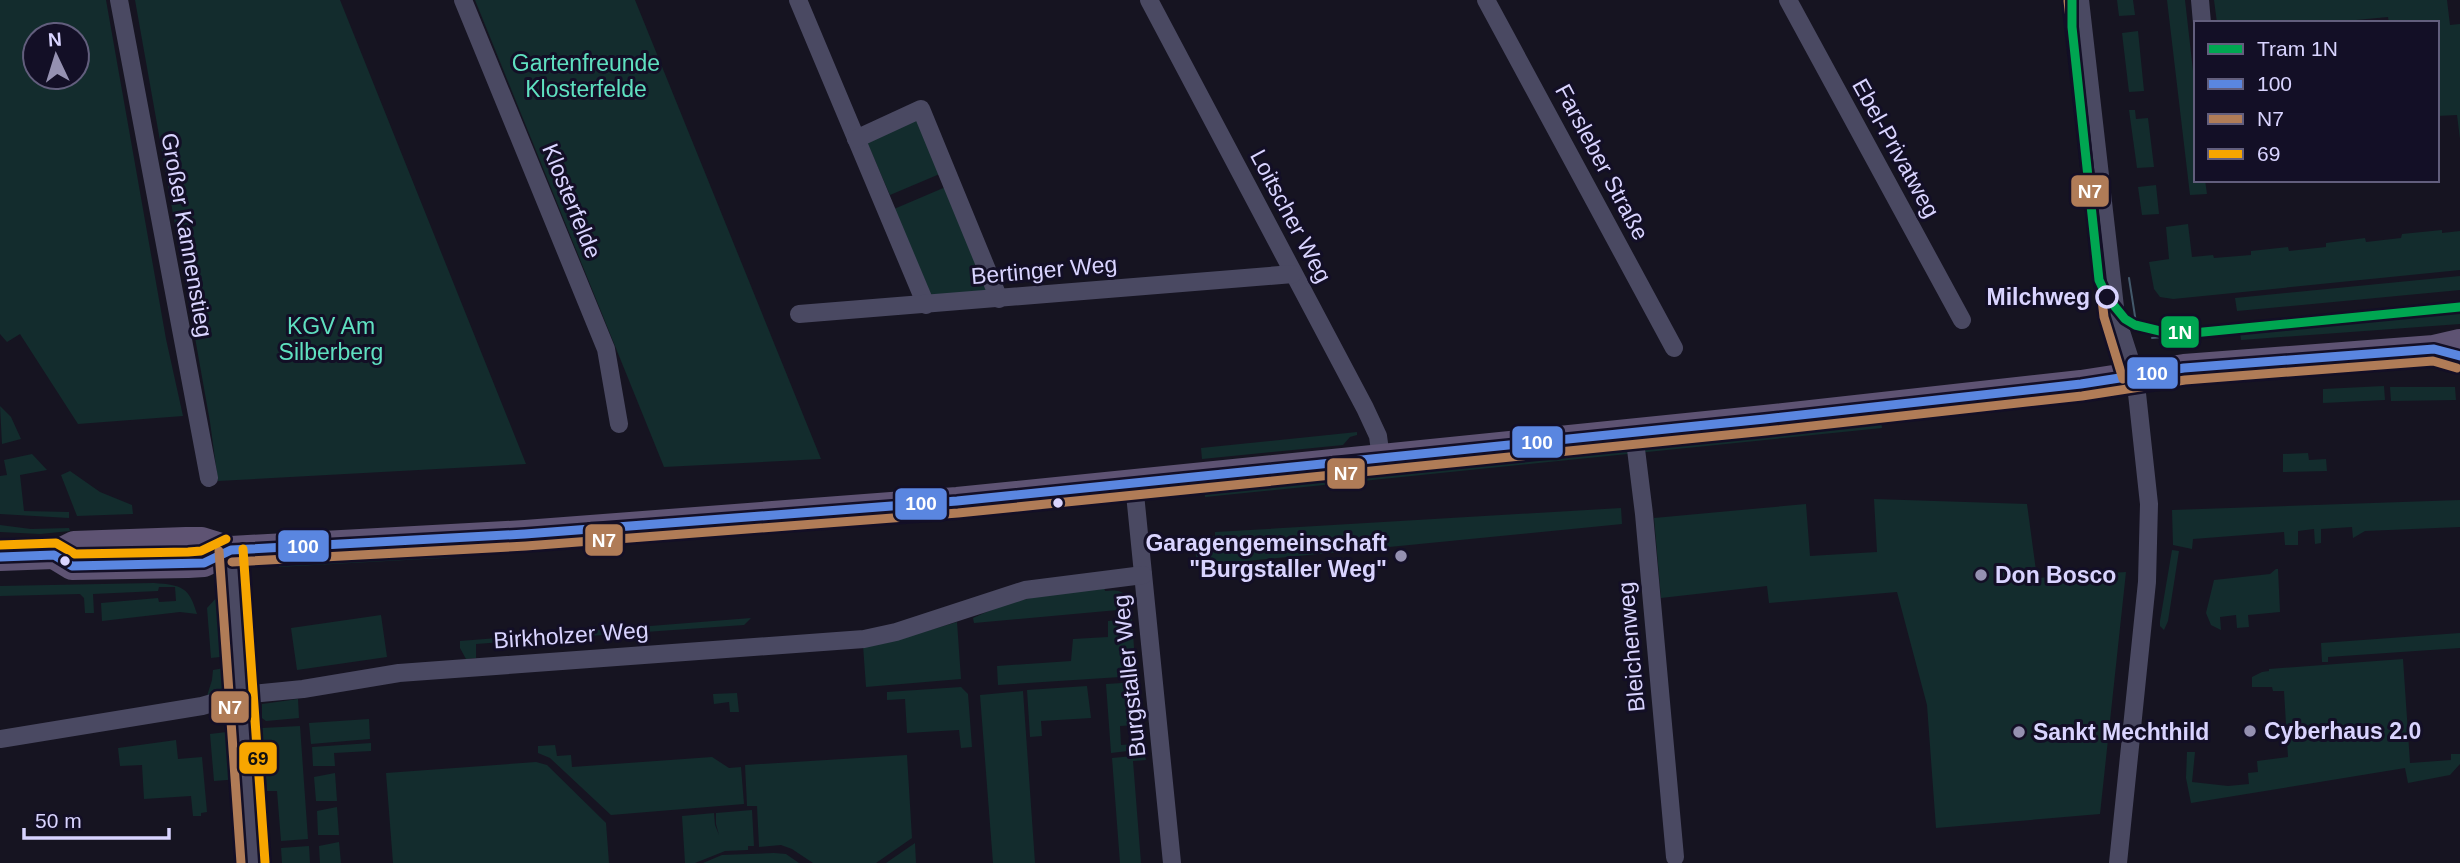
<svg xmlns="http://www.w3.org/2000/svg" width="2460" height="863" font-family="Helvetica,sans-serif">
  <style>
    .green { fill: #132c2d; fill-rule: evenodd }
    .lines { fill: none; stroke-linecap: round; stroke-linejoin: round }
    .street { stroke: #4a4962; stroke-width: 18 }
    .primary { stroke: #5e5373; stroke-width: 28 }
    .tram { stroke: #43596b; stroke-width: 2 }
    .bus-1-casing { stroke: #130f26; stroke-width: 14 }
    .bus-2-casing { stroke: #130f26; stroke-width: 14 }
    .bus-3-casing { stroke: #130f26; stroke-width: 14 }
    .bus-1 { stroke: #5a86e0; stroke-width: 9 }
    .bus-2 { stroke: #b07c57; stroke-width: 9 }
    .bus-3 { stroke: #f7a600; stroke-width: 9 }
    .tram-1-casing { stroke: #130f26; stroke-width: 14 }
    .tram-1 { stroke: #00a651; stroke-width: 9 }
    .stop-dot { fill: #130f26; stroke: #d9d4ff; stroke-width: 3.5 }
    .bus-dot { fill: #d9d4ff; stroke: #130f26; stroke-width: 2.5 }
    .poi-dot { fill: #9591b1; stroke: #130f26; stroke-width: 2.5 }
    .labels { text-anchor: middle; stroke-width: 6; stroke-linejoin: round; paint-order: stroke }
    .park-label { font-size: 23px; fill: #5fe0c0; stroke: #130f26 }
    .street-label { font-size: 23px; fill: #d9d4ff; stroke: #130f26 }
    .stop-label { font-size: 23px; font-weight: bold; fill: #d9d4ff; stroke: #130f26; text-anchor: end }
    .poi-label { font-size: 23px; font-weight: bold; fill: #d9d4ff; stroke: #130f26; text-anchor: start }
    .line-badge { stroke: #130f26; stroke-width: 2.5 }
    .badge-label { font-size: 19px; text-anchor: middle; font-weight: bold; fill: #fff }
    .pale-badge-label { font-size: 19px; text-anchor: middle; font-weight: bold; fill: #111 }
  </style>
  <rect width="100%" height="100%" fill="#161421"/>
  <g class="green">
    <path d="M0,0h106l60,339 17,77 -105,8 -58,-90 -13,8 -7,-8zM77,35v42h-42v-42z"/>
    <polygon points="135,0 340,0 526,464 218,481 210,422"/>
    <polygon points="475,0 635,0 821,459 664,467"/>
    <polygon points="2117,0 2133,0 2135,15 2119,16"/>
    <polygon points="2167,0 2185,0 2196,97 2196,180 2205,180 2207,194 2190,195"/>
    <polygon points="2214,0 2447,0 2450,25 2460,24 2460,139 2457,115 2437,116 2437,23 2389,23 2388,17 2324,23 2217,23"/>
    <polygon points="2138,31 2144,91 2129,92 2122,33"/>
    <polygon points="2129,110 2135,110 2136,119 2148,118 2154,167 2137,168"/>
    <polygon points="918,117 942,173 890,195 866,140"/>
    <polygon points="2156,185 2159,214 2142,215 2138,187"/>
    <polygon points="948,186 994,291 932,297 894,209"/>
    <polygon points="2188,224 2192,257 2213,255 2214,258 2251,255 2251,251 2288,247 2289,251 2326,247 2326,243 2365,238 2366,242 2401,238 2402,234 2442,230 2442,233 2460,231 2460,270 2173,299 2160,297 2154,289 2149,262 2169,259 2166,227"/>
    <polygon points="2460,276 2460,290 2237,311 2235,298"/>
    <polygon points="2460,312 2460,324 2241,340 2240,332"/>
    <polygon points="2384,386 2385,400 2323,403 2323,389"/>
    <polygon points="2390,387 2455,387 2456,400 2391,401"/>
    <polygon points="0,406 11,417 21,439 2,444"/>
    <polygon points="1881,420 1882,428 1205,497 1204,489"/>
    <polygon points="1357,432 1357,435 1350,437 1343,445 1202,459 1201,448"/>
    <polygon points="2308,453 2309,460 2326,459 2327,471 2283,472 2283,454"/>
    <polygon points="32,454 47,470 20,475 24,511 69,512 69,518 0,514 0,476 7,475 4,460"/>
    <polygon points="70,471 100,492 132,505 133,514 77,516 61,475"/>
    <polygon points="1874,499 2027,504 2037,578 2126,572 2100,814 1936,828 1927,705 1897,592 1769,603 1767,586 1661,598 1654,518 1806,504 1810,556 1877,552"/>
    <polygon points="2460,500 2460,527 2365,531 2353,538 2352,527 2321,529 2321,543 2315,544 2314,529 2298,531 2298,545 2285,545 2284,532 2193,539 2192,549 2173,545 2172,510"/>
    <polygon points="1027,506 1027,511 651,540 651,535"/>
    <polygon points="1621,508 1622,524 1197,566 1194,538 1215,536 1215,532"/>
    <polygon points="0,525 31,529 69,528 70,531 40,534 0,532"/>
    <polygon points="643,536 643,540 562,545 443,558 279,567 279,564 287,562 442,554 575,539"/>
    <polygon points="2172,550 2179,551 2168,621 2164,630 2160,626 2160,621"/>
    <polygon points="2276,569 2278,569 2280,612 2248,615 2249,627 2237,628 2236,615 2220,617 2221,630 2211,625 2206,613 2214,580 2270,574"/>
    <path d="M154,583c28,2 35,4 43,31l-17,-2 -78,9 -1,-18 57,-5 1,4 17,-1 -1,-14h-16l-1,4 -65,3 1,19h-9l-1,-15 -4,-4 -80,2v-10z"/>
    <path d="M1104,586l1,5c17,-2 23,1 24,18l-155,14 -1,-5c41,-21 86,-25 131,-32z"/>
    <polygon points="219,595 225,610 229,656 211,658 207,608"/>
    <polygon points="381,615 387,657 297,670 291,628"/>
    <polygon points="751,618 744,625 476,644 476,658 466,659 460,648 460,641"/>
    <polygon points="1132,619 1136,676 998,685 997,666 1071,661 1073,639 1108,637 1108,621"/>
    <polygon points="957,622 961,679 866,687 863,645 886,643"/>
    <polygon points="2460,633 2460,648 2328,657 2328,662 2322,662 2321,643"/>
    <polygon points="2403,659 2410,763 2451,760 2451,754 2460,754 2460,764 2450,775 2408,783 2405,768 2191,803 2186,778 2187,752 2195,752 2192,782 2228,786 2249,784 2248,773 2258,772 2257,761 2288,757 2284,691 2273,691 2272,687 2252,687 2252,677 2262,672 2269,671 2269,669"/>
    <polygon points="230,667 228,685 223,692 207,696 212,680 213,670"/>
    <polygon points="1138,682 1142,731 1137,731 1136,725 1120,726 1121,745 1136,744 1136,740 1143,739 1144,749 1111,753 1106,684"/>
    <polygon points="1087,686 1091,718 1041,721 1042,736 1030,737 1027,690"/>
    <polygon points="961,687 968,694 972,747 961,748 959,730 907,733 905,699 887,700 887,692"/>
    <polygon points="1023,691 1035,863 993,863 980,695"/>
    <polygon points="737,693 739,712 730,712 729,702 714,704 713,694"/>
    <polygon points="298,699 299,718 266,721 262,718 262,704"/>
    <polygon points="369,719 370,739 311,744 309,723"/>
    <polygon points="300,726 308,839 281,841 277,791 267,791 262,728"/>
    <polygon points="235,731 240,779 214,781 210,734"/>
    <polygon points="176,740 178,759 202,757 207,812 201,813 201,816 193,816 191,796 144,799 142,765 120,766 118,748"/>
    <polygon points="371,743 371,751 334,753 335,766 313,766 312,747"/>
    <polygon points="555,745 557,756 571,755 572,767 712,757 729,768 741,767 744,804 611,815 550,758 538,753 538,746"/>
    <polygon points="907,755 912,838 876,863 813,863 792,849 781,845 759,847 757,806 747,806 745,765"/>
    <polygon points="1145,755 1146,760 1133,761 1141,863 1120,863 1112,758"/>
    <polygon points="536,762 547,765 606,823 609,863 393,863 386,773"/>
    <polygon points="335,773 337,801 316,801 314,777"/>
    <polygon points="337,807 339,835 318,835 317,811"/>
    <polygon points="752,810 754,846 748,846 748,850 725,851 695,863 685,863 682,816 714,813 715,825 719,835 716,824 716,813"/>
    <polygon points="339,842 341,863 320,863 319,846"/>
    <polygon points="915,843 916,863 886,863"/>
    <polygon points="309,846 310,863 282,863 281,848"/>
    <polygon points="774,853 786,854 799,863 703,863 722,855"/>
  </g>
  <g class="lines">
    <g class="street">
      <polyline points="119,0 209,478"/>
      <polyline points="463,0 606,349 619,424"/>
      <polyline points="798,0 926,305"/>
      <polyline points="1149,0 1365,408 1378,436 1381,458"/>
      <polyline points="1486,0 1674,348"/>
      <polyline points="1788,0 1962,320"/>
      <polyline points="2080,0 2116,316 2135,375 2149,504 2147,582 2118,863"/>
      <polyline points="2200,0 2202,23"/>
      <polyline points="856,139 921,109 999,299"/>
      <polyline points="799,314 1293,274"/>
      <polyline points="1634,433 1644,514 1675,857"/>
      <polyline points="1134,484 1172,863"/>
      <polyline points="231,550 253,863"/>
      <polyline points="0,739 202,706 240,695 303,689 399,673 864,639 896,632 1025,590 1143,575"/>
    </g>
    <g class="primary">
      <polyline points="54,555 72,566 188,564 204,563 231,550"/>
      <polyline points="0,557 54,555 74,545 186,541 202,541 231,550 525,534 957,501 1765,419 2081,384 2184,368 2434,349 2460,343"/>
    </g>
    <g class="tram">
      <polyline points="2129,278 2137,329"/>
      <polyline points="2099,280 2106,317"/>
      <polyline points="2134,329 2196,322"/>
      <polyline points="2152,338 2206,333"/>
    </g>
    <g class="bus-1-casing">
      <polyline id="bus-1" points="0,557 54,555 72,566 204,563 231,550 525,534 957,501 1765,419 2081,384 2184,368 2434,349 2460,356"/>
    </g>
    <g class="bus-2-casing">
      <g id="bus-2">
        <polyline points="2068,1 2104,317 2123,379"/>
        <polyline points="219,551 241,863"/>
        <polyline points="232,562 526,546 958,513 1766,431 2082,396 2185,380 2433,361 2457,368"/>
      </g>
    </g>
    <g class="bus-3-casing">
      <g id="bus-3">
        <polyline points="0,545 56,543 75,554 188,552 201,551 226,539"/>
        <polyline points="243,549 265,862"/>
      </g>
    </g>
    <use href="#bus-1" class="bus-1"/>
    <use href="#bus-2" class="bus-2"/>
    <use href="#bus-3" class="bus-3"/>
    <g class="tram-1-casing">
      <polyline id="tram-1" points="2072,0 2072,27 2099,280 2107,297 2125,319 2135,325 2160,331 2193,333 2460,307"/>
    </g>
    <use href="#tram-1" class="tram-1"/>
  </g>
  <circle class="stop-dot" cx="2107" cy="297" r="10"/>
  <g class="bus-dot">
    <circle cx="1058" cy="503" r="6"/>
    <circle cx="65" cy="561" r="6"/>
  </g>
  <g class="poi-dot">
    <circle cx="1401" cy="556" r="7"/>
    <circle cx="1981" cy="575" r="7"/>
    <circle cx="2250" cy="731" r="7"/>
    <circle cx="2019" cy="732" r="7"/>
  </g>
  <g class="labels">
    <g class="park-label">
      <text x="586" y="71">Gartenfreunde<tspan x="586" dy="26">Klosterfelde</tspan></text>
      <text x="331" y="334">KGV Am<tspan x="331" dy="26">Silberberg</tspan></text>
    </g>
    <g class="street-label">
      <text transform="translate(1896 148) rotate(61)" y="8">Ebel-Privatweg</text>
      <text transform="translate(1602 162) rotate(62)" y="8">Farsleber Straße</text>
      <text transform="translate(572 201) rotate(68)" y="8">Klosterfelde</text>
      <text transform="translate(1291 216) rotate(62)" y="8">Loitscher Weg</text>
      <text transform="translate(187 235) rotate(80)" y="8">Großer Kannenstieg</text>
      <text transform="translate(1044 270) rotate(-5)" y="8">Bertinger Weg</text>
      <text transform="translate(571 635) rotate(-4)" y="8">Birkholzer Weg</text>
      <text transform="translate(1631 647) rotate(-95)" y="8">Bleichenweg</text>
      <text transform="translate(1129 676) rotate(-96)" y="8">Burgstaller Weg</text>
    </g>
    <g class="stop-label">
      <text x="2090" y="305">Milchweg</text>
    </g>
    <g class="poi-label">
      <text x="1387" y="551" text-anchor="end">Garagengemeinschaft<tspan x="1387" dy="26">"Burgstaller Weg"</tspan></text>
      <text x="1995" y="583">Don Bosco</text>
      <text x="2264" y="739">Cyberhaus 2.0</text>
      <text x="2033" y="740">Sankt Mechthild</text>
    </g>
  </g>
  <g class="line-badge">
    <rect x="2070" y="174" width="40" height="34" rx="7" fill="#b07c57"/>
    <rect x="2160" y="315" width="40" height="34" rx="7" fill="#00a651"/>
    <rect x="2126" y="356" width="53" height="34" rx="7" fill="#5a86e0"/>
    <rect x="1511" y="425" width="53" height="34" rx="7" fill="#5a86e0"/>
    <rect x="1326" y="457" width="40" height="33" rx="7" fill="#b07c57"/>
    <rect x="894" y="487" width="54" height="34" rx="7" fill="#5a86e0"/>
    <rect x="584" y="523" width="40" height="34" rx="7" fill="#b07c57"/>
    <rect x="277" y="529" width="53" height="34" rx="7" fill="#5a86e0"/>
    <rect x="210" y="690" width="40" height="34" rx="7" fill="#b07c57"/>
    <rect x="238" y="741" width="40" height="34" rx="7" fill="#f7a600"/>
  </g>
  <g class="badge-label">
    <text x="2090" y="198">N7</text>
    <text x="2180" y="339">1N</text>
    <text x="2152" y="380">100</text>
    <text x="1537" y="449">100</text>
    <text x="1346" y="480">N7</text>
    <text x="921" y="510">100</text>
    <text x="604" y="547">N7</text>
    <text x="303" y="553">100</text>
    <text x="230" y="714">N7</text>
  </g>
  <g class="pale-badge-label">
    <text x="258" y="765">69</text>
  </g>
  <rect x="2194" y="21" width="245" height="161" fill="#130f26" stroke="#625e7d" stroke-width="2"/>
  <rect x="2208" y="44" width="35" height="10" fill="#00a651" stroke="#625e7d" stroke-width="2"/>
  <text x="2257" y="56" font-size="21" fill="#d9d4ff">Tram 1N</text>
  <rect x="2208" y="79" width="35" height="10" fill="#5a86e0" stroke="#625e7d" stroke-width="2"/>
  <text x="2257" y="91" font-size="21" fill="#d9d4ff">100</text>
  <rect x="2208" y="114" width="35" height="10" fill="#b07c57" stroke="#625e7d" stroke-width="2"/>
  <text x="2257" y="126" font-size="21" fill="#d9d4ff">N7</text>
  <rect x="2208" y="149" width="35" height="10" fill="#f7a600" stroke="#625e7d" stroke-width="2"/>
  <text x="2257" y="161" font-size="21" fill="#d9d4ff">69</text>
  <g transform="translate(56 56) rotate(356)"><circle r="33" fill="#130f26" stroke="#625e7d" stroke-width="2"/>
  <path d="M0-5L12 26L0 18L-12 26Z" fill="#9591b1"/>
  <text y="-10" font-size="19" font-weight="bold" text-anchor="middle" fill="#d9d4ff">N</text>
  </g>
  <path d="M24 828v10h145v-10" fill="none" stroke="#d9d4ff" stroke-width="3.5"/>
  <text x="35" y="828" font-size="21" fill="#d9d4ff" stroke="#130f26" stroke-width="5" paint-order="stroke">50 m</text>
</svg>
